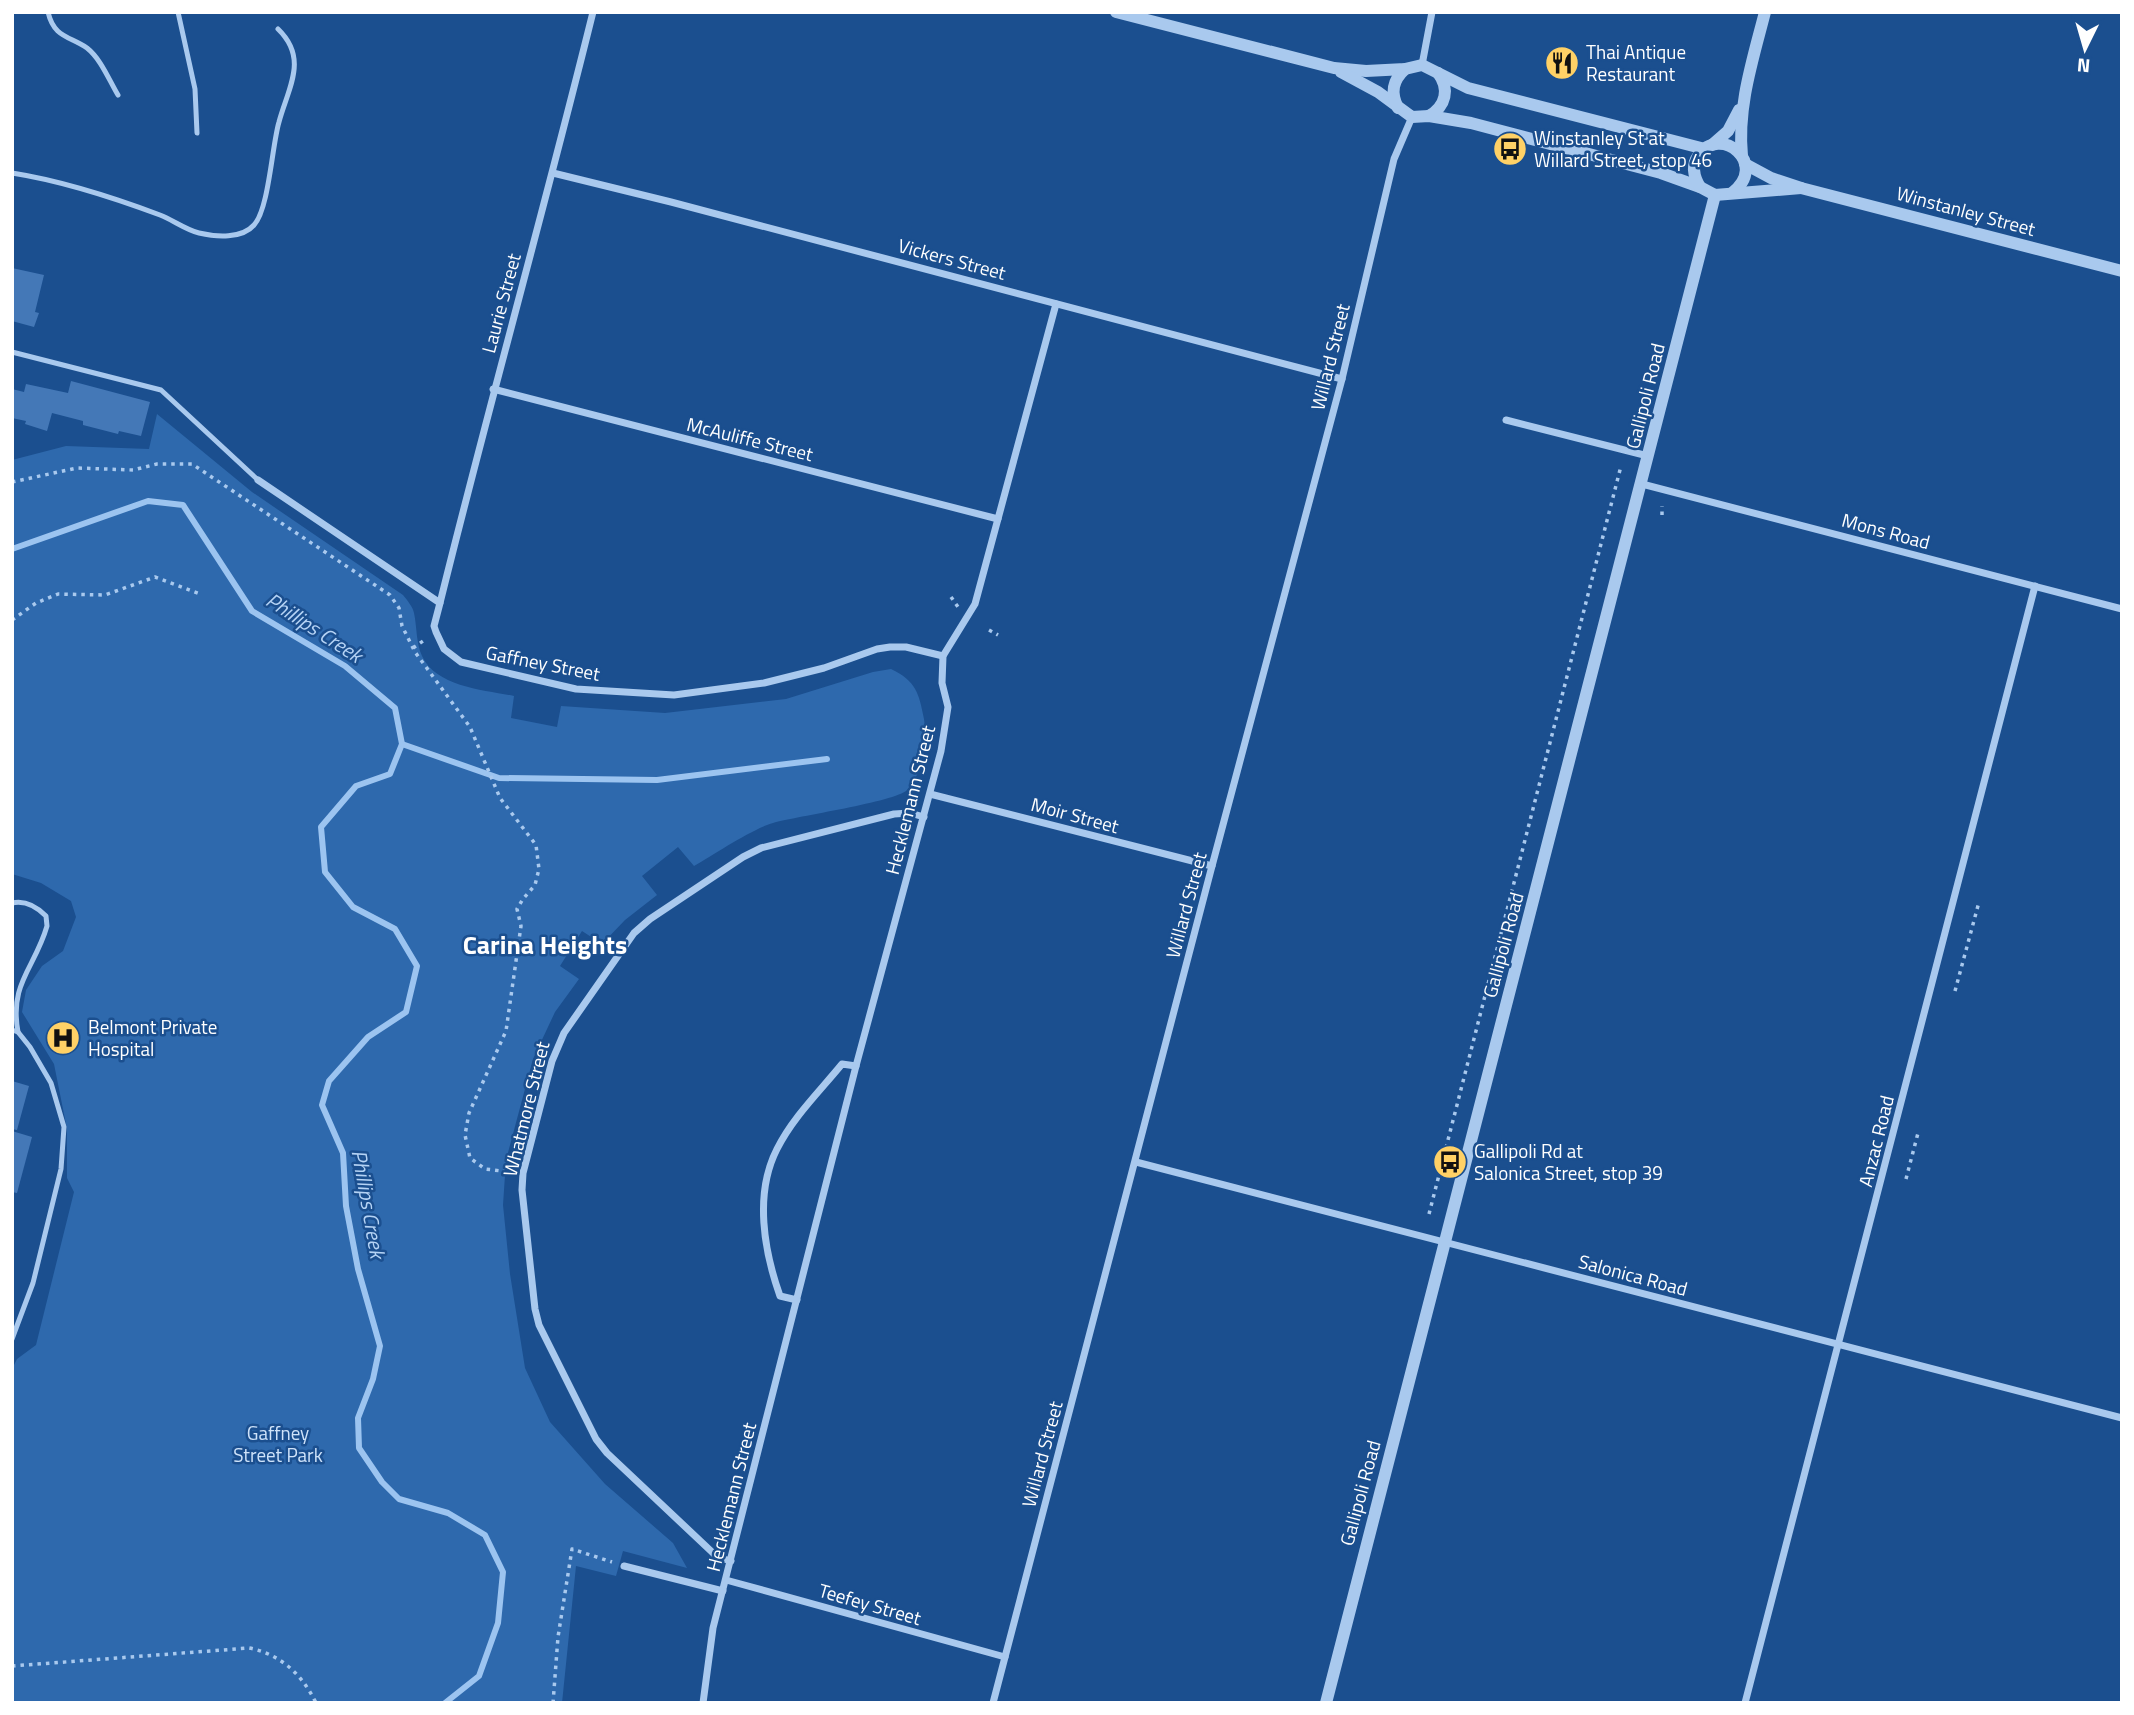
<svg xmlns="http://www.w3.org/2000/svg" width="2134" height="1715" font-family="'Titillium Web',sans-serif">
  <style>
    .green { fill: #2e69ad }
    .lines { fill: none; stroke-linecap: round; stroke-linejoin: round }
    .stream { stroke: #9cc4f0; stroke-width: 6 }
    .building { fill: #4478b7 }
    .path { stroke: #a9c9ee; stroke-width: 3.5; stroke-dasharray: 3.5 5; stroke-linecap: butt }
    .service { stroke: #a9c9ee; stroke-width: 5 }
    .minor { stroke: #a9c9ee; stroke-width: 7 }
    .tertiary { stroke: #a9c9ee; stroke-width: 12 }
    .labels { text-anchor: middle; stroke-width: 5; stroke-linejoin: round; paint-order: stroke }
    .poi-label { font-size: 19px; fill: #fff; stroke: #1b4f8f; text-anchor: start }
    .street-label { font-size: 19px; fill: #fff; stroke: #1b4f8f }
    .park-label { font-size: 19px; fill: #cfe3fa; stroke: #1b4f8f }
    .water-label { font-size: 21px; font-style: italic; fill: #b5d3f5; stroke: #1b4f8f }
    .district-label { font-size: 26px; font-weight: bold; fill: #fff; stroke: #1b4f8f }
  </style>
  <rect width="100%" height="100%" fill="#1b4f8f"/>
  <path class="green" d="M157,414l95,78 151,103c4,5 10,12 11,18 3,14 2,30 8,43 14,31 63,34 92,40l-3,22 46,9 4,-21 104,7 121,-14 87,-27 18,-3c25,12 28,24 33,50 3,21 -1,55 -17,71 -12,12 -110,26 -134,33 -21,6 -58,31 -79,43l-16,-19 -36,29 15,19 -32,25 -23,24 -20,-13 -22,35 19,13 -24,33 -22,47 -27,101 -3,45 7,69 15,94 25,54 55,62 68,59 14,25 -64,-17 -7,25 -40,-10 -14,137h-550v-334l5,-10 19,-14 38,-153 -7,-14v-49l-13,-65 -32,-52 4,-22 16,-24 21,-15 13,-34 -5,-16 -30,-18 -29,-9v-414l54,-14 83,3z"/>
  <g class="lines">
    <g class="stream">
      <polyline points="12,549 148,501 183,505 252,611 345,666 395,708 402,744 390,774 356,786 321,827 325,872 353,907 395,929 417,966 406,1012 368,1037 329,1081 322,1105 343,1153 346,1206 358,1269 380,1346 373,1379 358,1418 359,1448 382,1482 399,1499 448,1513 485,1535 503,1572 498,1623 479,1676 445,1703"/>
      <polyline points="402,744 499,778 657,780 827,759"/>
    </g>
  </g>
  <g class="building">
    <polygon points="12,268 44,275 35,312 39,313 34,327 12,321"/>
    <polygon points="71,381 150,402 141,436 119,431 118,434 83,425 83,421 52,413 47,431 25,424 26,421 12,418 12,389 24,392 26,384 68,393"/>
    <polygon points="12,1081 29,1086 17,1130 12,1129"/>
    <polygon points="12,1131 32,1137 17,1193 12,1192"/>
  </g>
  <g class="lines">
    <g class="path">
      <polyline points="12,482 77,468 133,470 157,464 192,464 390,595 399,608 402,626 415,652 470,727 500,798 536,845 539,869 535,885 523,899 517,909 521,926 506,1031 469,1113 465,1135 470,1158 485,1169 510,1172"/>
      <polyline points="1662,515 1662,506"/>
      <polyline points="951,597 958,607"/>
      <polyline points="12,620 36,603 58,594 105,595 155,577 200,594"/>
      <polyline points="989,630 998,635"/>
      <polyline points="413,648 426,639"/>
      <polyline points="1955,991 1979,902"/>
      <polyline points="1906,1179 1918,1133"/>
      <polyline points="1429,1214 1621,466"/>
      <path d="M12,1666l237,-18c31,6 53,26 67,55"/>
      <polyline points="553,1703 558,1637 572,1549 612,1562"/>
    </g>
    <g class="service">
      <path d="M48,12c6,26 22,24 39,36 14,11 22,32 31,47"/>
      <polyline points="178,12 195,89 197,133"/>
      <path d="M12,173c51,8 100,24 148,42 13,5 26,15 39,18 17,4 43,6 55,-8 15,-16 18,-80 25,-103 9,-34 30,-63 -1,-93"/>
      <polyline points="12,352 161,390 258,480"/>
      <path d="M12,903c13,-3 25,4 34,13l1,10c-12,42 -38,57 -29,106"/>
      <polyline points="12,1030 18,1032 30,1047 51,1083 64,1127 61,1169 33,1283 12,1339"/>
    </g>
    <g class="minor">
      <polyline points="1422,65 1432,12"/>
      <polyline points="553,173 671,202 1342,379"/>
      <polyline points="493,389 998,519"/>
      <polyline points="1506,420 1648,456"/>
      <polyline points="258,480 440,603 434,626 436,632 444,649 461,662 576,689 674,695 764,683 824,668 877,649 890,647 906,647 943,656"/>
      <polyline points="1642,484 2122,609"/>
      <path d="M440,603c49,-198 104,-393 153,-591"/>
      <polyline points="930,794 1212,866"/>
      <polyline points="1136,1162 2122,1418"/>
      <path d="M797,1300l-17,-4c-16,-45 -26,-102 -3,-147 16,-32 43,-58 65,-85l14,2"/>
      <polyline points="731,1561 717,1557 712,1552 607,1453 596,1439 539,1325 535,1309 522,1190 523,1173 552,1061 564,1033 634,933 650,919 743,857 761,848 894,814 910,813 924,817"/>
      <polyline points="624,1566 723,1591"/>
      <polyline points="726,1580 1005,1657"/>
      <polyline points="703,1703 713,1628 856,1066 941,751 948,707 942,683 943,656 975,604 1056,304"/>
      <polyline points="993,1703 1212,866 1342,379 1394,159 1412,117"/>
      <polyline points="1745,1703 2035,586"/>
    </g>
    <g class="tertiary">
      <polyline points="1116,12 1334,68 1366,71 1405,69 1422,65 1468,88 1705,149"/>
      <polyline points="1341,72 1378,92 1412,117 1429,116 1471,123 1661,173 1700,187 1715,195 1801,188"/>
      <path d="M1398,108c-8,-16 -5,-28 7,-39"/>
      <path d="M1429,116c17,-10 21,-27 9,-43"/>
      <polyline points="1712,145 1728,131 1739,110"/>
      <path d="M1742,156c-5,-49 11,-97 23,-144"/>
      <polyline points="1745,164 1771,178 1801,188 2122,271"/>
      <path d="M1700,187c-6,-10 -9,-21 -2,-31 22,-33 72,8 34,37"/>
      <polyline points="1326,1703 1715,195"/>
    </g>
  </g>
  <defs>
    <g id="restaurant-disc" transform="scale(1.75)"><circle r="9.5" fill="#ffd166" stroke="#1b4f8f"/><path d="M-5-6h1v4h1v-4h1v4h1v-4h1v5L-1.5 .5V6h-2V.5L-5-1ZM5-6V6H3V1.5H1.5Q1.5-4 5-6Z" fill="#111"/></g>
    <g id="bus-disc" transform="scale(1.75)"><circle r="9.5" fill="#ffd166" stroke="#1b4f8f"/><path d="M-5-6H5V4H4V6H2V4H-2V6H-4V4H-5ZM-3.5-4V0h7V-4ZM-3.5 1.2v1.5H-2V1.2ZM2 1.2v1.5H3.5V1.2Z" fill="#111"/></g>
    <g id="hospital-disc" transform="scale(1.75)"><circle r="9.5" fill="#ffd166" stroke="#1b4f8f"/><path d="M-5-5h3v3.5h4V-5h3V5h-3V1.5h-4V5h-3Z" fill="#111"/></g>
  </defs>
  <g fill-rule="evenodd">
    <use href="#restaurant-disc" x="1562" y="63"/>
    <use href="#bus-disc" x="1510" y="149"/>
    <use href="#hospital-disc" x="63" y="1038"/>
    <use href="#bus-disc" x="1450" y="1162"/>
  </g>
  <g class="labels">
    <g class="poi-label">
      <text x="1586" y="59">Thai Antique<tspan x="1586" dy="22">Restaurant</tspan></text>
      <text x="1534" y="145">Winstanley St at<tspan x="1534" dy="22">Willard Street, stop 46</tspan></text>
      <text x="88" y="1034">Belmont Private<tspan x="88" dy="22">Hospital</tspan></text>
      <text x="1474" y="1158">Gallipoli Rd at<tspan x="1474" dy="22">Salonica Street, stop 39</tspan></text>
    </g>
    <g class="street-label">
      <text transform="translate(1966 211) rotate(15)" y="7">Winstanley Street</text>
      <text transform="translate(952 259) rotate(15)" y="7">Vickers Street</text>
      <text transform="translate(501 303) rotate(-75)" y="7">Laurie Street</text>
      <text transform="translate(1330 357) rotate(-76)" y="7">Willard Street</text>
      <text transform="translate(1645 396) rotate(-76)" y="7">Gallipoli Road</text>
      <text transform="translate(750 439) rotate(14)" y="7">McAuliffe Street</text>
      <text transform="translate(1886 531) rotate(15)" y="7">Mons Road</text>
      <text transform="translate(543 663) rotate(11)" y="7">Gaffney Street</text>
      <text transform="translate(910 800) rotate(-76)" y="7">Hecklemann Street</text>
      <text transform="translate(1075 815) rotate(15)" y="7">Moir Street</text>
      <text transform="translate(1186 905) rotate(-75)" y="7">Willard Street</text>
      <text transform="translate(1503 945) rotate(-75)" y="7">Gallipoli Road</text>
      <text transform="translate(526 1109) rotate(-76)" y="7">Whatmore Street</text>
      <text transform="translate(1876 1141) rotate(-76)" y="7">Anzac Road</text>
      <text transform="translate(1633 1275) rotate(15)" y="7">Salonica Road</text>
      <text transform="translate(1042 1454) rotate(-75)" y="7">Willard Street</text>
      <text transform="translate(1360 1493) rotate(-75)" y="7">Gallipoli Road</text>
      <text transform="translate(731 1497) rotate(-76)" y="7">Hecklemann Street</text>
      <text transform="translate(870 1604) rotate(16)" y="7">Teefey Street</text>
    </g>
    <g class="park-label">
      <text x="278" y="1440">Gaffney<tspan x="278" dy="22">Street Park</tspan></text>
    </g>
    <g class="water-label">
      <text transform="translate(314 628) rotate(33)" y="7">Phillips Creek</text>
      <text transform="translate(368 1204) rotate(80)" y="7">Phillips Creek</text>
    </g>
    <g class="district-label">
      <text x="545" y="954">Carina Heights</text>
    </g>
  </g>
  <rect width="2134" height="1715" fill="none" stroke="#ffffff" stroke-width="28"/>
  <g transform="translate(2085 49) rotate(185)" stroke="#1b4f8f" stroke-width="5" paint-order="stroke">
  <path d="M0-5L12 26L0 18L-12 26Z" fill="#ffffff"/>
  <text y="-10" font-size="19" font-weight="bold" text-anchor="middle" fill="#ffffff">N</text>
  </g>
</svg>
